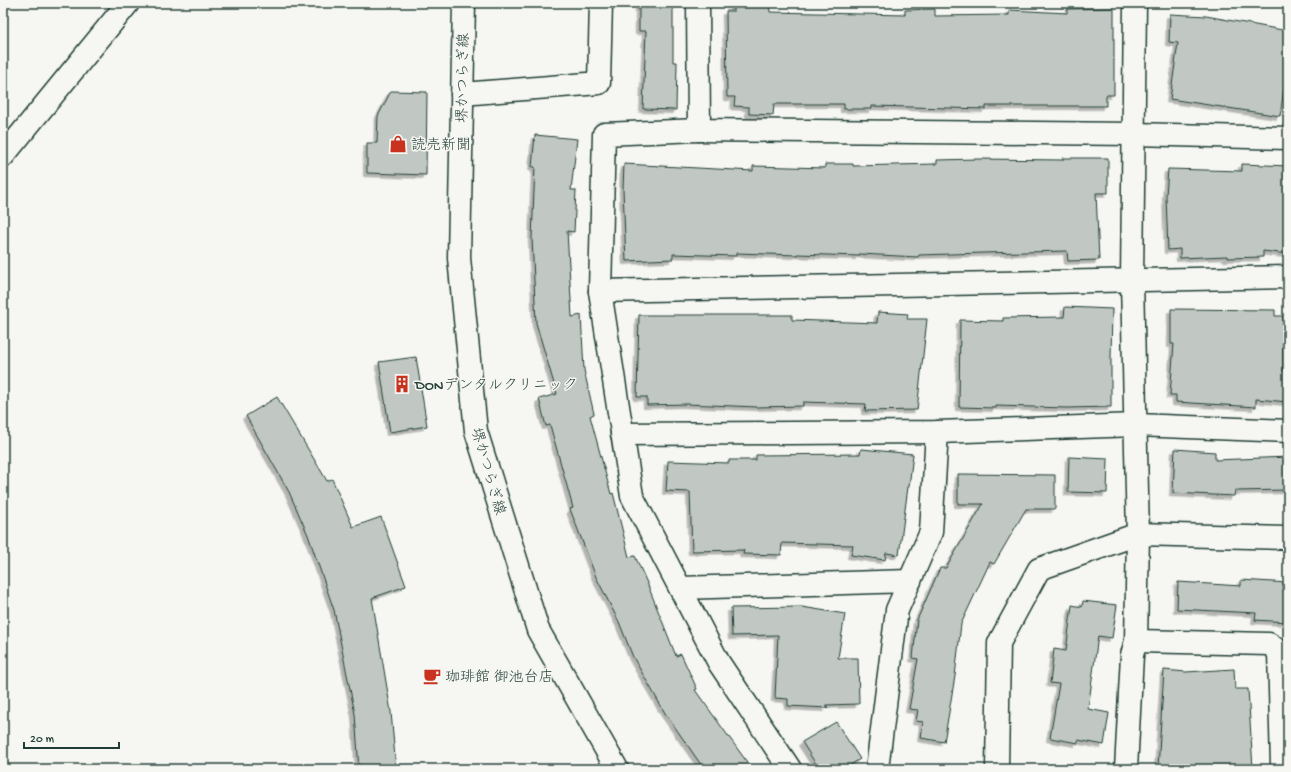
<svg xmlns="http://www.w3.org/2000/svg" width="1291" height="772" font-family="'Gochi Hand','Klee One',sans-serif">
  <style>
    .building { fill: #c1c8c3; stroke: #1f3d34; filter: url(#shadow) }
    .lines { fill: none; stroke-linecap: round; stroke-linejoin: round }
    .street-casing { stroke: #1f3d34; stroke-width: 25 }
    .secondary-casing { stroke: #1f3d34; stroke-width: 25 }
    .primary-casing { stroke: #1f3d34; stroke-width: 25 }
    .street { stroke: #f6f6f2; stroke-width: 22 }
    .secondary { stroke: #f6f6f2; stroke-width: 22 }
    .primary { stroke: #f6f6f2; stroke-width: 22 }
    .labels { text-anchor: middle; stroke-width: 3; stroke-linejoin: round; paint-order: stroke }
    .street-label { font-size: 15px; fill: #1f3d34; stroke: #f6f6f2 }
    .poi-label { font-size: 15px; fill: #1f3d34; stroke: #f6f6f2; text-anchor: start }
  </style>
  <defs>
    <filter id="shadow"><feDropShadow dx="-3.5" dy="3.5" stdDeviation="0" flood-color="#0004"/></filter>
  </defs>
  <rect width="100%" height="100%" fill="#f6f6f2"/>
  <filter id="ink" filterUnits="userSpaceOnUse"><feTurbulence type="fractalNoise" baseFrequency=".025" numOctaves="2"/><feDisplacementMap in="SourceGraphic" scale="8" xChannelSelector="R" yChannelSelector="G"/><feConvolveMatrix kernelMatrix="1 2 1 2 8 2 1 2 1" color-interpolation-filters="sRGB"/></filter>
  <g filter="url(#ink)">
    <g class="building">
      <polygon points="639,3 673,3 673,62 677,62 676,110 643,109 646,31 639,31"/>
      <polygon points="734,3 769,3 770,12 905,15 905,10 935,9 935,16 1009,15 1009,10 1067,13 1067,9 1114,8 1114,95 1106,95 1106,106 986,106 986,109 872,106 872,109 844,109 844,104 774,104 773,115 749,114 749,107 734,106 735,97 727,97 726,11 734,11"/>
      <polygon points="1170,14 1206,16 1288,31 1288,61 1280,116 1170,99 1178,43 1169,42"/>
      <polygon points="391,91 427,92 426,175 367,173 367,143 377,143 378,116"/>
      <polygon points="535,135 577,139 571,190 576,190 574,232 567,231 572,317 581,315 584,370 594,414 590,416 611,494 613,493 629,557 635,556 647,583 676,656 681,654 697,689 695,690 752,769 704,769 665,713 633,657 619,622 596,577 570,509 573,508 550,425 546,426 539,399 557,394 536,323 532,238 535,167 532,167"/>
      <polygon points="1063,158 1108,158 1108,193 1096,193 1099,260 1068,261 1067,251 983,253 919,255 918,257 859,254 859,256 797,254 797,255 736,253 736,256 673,254 673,259 626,261 623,189 624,164 753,171 753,166 825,168 825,164 853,164 853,166 937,164 937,160 977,159 1063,160"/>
      <polygon points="1242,164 1288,166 1288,254 1263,251 1263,257 1227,258 1227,256 1180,258 1180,249 1168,250 1166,196 1168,169 1242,171"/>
      <polygon points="1065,307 1112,309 1111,359 1111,407 1067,408 996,406 996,408 959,407 960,320 1003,321 1003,318 1064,317"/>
      <polygon points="1171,309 1275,310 1275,316 1283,316 1283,371 1288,371 1288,402 1256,399 1256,407 1176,402 1176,395 1170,395 1174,344 1171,344"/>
      <polygon points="878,312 908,314 907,319 927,319 917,410 865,411 866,404 803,402 803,406 757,407 687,404 647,405 647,397 637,397 639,315 792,315 792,320 877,323"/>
      <polygon points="416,357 427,426 390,432 379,362"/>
      <polygon points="277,397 327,481 332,479 353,527 381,517 406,586 372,598 391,712 396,769 359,769 355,714 334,610 308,535 289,492 246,416"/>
      <polygon points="861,449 913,454 909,487 908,487 899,555 886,553 885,560 851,555 853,545 782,543 781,555 743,554 744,550 692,551 690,492 666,491 668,461 729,463 729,460 756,460 756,455 860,454"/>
      <polygon points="1175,449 1215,452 1215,460 1288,457 1288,490 1235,491 1234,496 1173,493"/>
      <polygon points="1069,457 1108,459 1107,493 1068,492"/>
      <polygon points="958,474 1055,475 1055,509 1026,509 994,564 990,562 961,624 955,676 944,742 921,738 923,722 916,721 918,710 909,709 918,659 913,658 917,620 940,568 946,568 983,504 958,504"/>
      <polygon points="1241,580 1288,583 1288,622 1255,620 1256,613 1177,609 1178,582 1241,586"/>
      <polygon points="1083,601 1117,605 1112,638 1098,636 1088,709 1109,713 1104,745 1078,740 1078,743 1050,738 1059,684 1050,683 1054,649 1066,651 1072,605 1082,607"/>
      <polygon points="802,607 845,614 838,658 858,658 859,704 826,705 828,708 788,706 788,699 775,698 778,635 732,636 731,608"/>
      <polygon points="1234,669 1235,689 1248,689 1253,769 1158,769 1164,670 1186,672"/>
      <polygon points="836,722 860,759 844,769 819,769 802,742"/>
    </g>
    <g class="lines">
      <g class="street-casing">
        <g id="street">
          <polyline points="698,3 699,130 1134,134 1288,138"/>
          <polyline points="462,94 599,83 601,3"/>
          <polyline points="622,434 937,432 1136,425 1288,431"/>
          <polyline points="680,588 910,581"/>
          <polyline points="1136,641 1269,644 1279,651 1282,766 1288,766"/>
        </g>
      </g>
      <g class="secondary-casing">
        <g id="secondary">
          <polyline points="699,130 604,134 600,291 632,496 719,663 790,769"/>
          <polyline points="3,156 128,3"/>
          <polyline points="600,291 1288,277"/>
          <polyline points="877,769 897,610 931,532 937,432"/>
          <polyline points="997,769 999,643 1039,569 1138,534 1288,538"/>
          <polyline points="1126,769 1132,655 1136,641 1138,534 1132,281 1135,3"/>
        </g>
      </g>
      <g class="primary-casing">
        <polyline id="primary" points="464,3 459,258 476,431 538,630 617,769"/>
      </g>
      <use href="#street" class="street"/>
      <use href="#secondary" class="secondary"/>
      <use href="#primary" class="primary"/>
    </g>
  </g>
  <defs>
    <g id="shop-bare" transform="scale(1.38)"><path d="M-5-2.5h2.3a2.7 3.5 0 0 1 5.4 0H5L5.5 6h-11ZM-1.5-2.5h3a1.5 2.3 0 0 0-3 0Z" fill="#c8321e" stroke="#f6f6f2" stroke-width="2.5" paint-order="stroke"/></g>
    <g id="building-bare" transform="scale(1.38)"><path d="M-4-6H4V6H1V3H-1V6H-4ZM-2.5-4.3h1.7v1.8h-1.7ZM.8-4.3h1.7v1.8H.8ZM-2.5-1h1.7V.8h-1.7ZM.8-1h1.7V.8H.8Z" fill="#c8321e" stroke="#f6f6f2" stroke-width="2.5" paint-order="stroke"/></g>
    <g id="cafe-bare" transform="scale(1.38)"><path d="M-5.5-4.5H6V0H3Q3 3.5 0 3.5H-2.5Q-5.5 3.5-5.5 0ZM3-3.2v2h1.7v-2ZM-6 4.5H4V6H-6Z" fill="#c8321e" stroke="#f6f6f2" stroke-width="2.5" paint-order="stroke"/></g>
  </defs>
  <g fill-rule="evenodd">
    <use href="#shop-bare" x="398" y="144"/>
    <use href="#building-bare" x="402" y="384"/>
    <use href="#cafe-bare" x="432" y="676"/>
  </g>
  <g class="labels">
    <g class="street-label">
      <text transform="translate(462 78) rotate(-89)" y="5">堺かつらぎ線</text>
      <text transform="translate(489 471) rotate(74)" y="5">堺かつらぎ線</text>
    </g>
    <g class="poi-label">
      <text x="411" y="149">読売新聞</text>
      <text x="415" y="389">DONデンタルクリニック</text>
      <text x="445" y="681">珈琲館 御池台店</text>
    </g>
  </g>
  <rect width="1291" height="772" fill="none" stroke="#f6f6f2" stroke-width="16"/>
  <rect x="8" y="8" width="1275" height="756" fill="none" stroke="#1f3d34" stroke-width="1.5" filter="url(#ink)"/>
  <path d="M24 742v6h95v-6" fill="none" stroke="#1f3d34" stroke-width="2"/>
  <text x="30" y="742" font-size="12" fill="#1f3d34" stroke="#f6f6f2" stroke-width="3" paint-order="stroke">20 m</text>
</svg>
